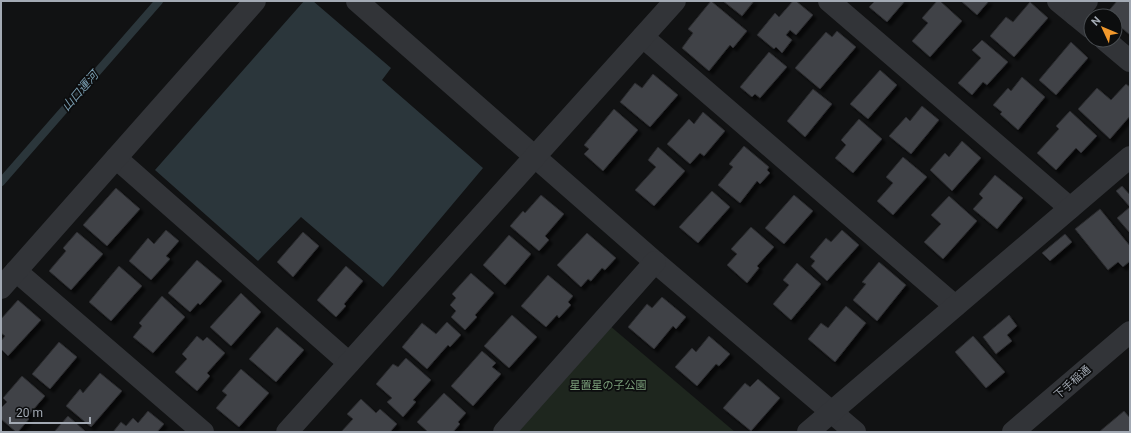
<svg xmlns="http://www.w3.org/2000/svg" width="1131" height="433" font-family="Roboto,'Noto Sans JP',sans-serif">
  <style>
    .green { fill: #1e261e }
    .water { fill: #2b363b }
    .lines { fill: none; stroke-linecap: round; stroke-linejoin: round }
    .stream { stroke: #2b363b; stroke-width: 8 }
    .building { fill: #404246; stroke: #2b2c2f; filter: url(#shadow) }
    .minor { stroke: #323438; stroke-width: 22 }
    .labels { text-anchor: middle; stroke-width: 3.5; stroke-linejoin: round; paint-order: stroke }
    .street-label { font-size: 11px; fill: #a3aab4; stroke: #0c0d0e }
    .park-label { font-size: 11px; fill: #7b9f7a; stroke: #0c0d0e }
    .water-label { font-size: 12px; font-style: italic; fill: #799caf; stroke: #0c0d0e }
  </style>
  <defs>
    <filter id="shadow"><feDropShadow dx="3.5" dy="3.5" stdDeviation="1" flood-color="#0009"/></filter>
  </defs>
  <rect width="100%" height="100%" fill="#111213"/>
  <polygon class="green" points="603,320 735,432 504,432"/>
  <polygon class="water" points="304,1 313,1 391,68 382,80 483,168 383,287 301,217 258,261 155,170"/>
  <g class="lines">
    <polyline class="stream" points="1,182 159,1"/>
  </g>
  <g class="building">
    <polygon points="711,1 747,31 733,48 730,45 709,71 682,48 693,33 688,29"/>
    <polygon points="723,1 754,1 742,16"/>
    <polygon points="793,1 796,1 813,15 796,35 790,30 786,35 792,40 782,53 776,47 774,49 757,35 775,13 779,17"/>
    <polygon points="875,1 905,1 887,22 869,7"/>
    <polygon points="937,1 940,1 962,21 930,57 912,41 928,23 922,18"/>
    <polygon points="961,1 989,1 977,15"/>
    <polygon points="1117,1 1130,1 1130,35 1115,22 1115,16 1108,16 1106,14"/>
    <polygon points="1030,2 1048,18 1014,57 990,36 1006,17 1013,22"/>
    <polygon points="837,31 856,47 820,89 795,68 826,32 832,37"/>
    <polygon points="982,40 1008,62 987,85 983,82 972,95 958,83 981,58 972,50"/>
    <polygon points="1071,42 1088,58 1056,95 1039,80"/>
    <polygon points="769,52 787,67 760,98 755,94 752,97 740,87"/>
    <polygon points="880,70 897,85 868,119 850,104"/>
    <polygon points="653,74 678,95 650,127 620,102 635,83 642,88"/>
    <polygon points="1022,77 1045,97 1018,130 1000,114 1002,112 993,105 1008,88 1011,91"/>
    <polygon points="1126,84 1130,87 1130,116 1110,139 1078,109 1097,88 1111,100"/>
    <polygon points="813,89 832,104 805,137 787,121"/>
    <polygon points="922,106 939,120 911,154 889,136 906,117 910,121"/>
    <polygon points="614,109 638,130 603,171 584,154 589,149 584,145"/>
    <polygon points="1070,111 1097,136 1081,153 1076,148 1056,170 1037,153 1059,129 1056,126"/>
    <polygon points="703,112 725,131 704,156 700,153 690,164 667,144 689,119 694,124"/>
    <polygon points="859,119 882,139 853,173 835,158 846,145 841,140"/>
    <polygon points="962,141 981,158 952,191 930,170 945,153 949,157"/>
    <polygon points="744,146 769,167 767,170 770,173 760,184 757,181 740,203 718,185 733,167 729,164"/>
    <polygon points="658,147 685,171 654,206 635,190 656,167 648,160"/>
    <polygon points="903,157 927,177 893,215 877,201 893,183 886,177"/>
    <polygon points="995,175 1023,198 997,229 973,209 983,198 979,194"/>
    <polygon points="1122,186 1130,195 1130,233 1117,218 1130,207 1116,191"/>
    <polygon points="116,188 140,209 107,246 83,225"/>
    <polygon points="712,191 730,207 698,243 679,227"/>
    <polygon points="541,195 564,214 545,236 549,240 539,251 510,226 523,211 525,213"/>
    <polygon points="794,195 813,211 784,244 765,228"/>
    <polygon points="949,196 977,221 943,259 924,242 941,224 931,215"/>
    <polygon points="1100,209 1130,246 1130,261 1123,267 1118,262 1108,270 1075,229"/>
    <polygon points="751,227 774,247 757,266 759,268 747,283 727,265 737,254 731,249"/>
    <polygon points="166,230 179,241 166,256 170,259 151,280 129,261 148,238 154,244"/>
    <polygon points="842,230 859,245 827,281 811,266 815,261 810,257 826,238 831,242"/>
    <polygon points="77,232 103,254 71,290 49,271 66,251 63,248"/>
    <polygon points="303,232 319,246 293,277 277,262"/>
    <polygon points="587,233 616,258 605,270 602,268 591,281 588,279 581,287 557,265"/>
    <polygon points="1065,234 1072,242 1050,261 1042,253"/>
    <polygon points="509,235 531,254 505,285 483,265"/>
    <polygon points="197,260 222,281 200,305 198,303 190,312 168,293"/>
    <polygon points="879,262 906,285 877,321 853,300 866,284 862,282"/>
    <polygon points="797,263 821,284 791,320 773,304 789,285 783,280"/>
    <polygon points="119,266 142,286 111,321 89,302"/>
    <polygon points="346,266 363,281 344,304 346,306 336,317 317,300"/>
    <polygon points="471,273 494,293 475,315 477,317 465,330 451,317 456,311 450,305 456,298 452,294"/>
    <polygon points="548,275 573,296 568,302 571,305 559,318 557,315 546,327 521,306"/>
    <polygon points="241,293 261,312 231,346 210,327"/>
    <polygon points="162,296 185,317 153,353 133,337 142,326 139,323"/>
    <polygon points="662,297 686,317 676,329 673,326 654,349 628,327 647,304 652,308"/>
    <polygon points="18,300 41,320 8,356 1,349 1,341 5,336 1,333 1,319"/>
    <polygon points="846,306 866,323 835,362 808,339 821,323 828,328"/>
    <polygon points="512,315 537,337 509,368 484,346"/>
    <polygon points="1009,315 1017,326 1007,335 1012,341 996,354 983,337"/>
    <polygon points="447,322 461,335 450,347 448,345 427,369 402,347 422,323 436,334"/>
    <polygon points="277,327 304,350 276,382 249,359"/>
    <polygon points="197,336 203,341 207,337 225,353 207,373 210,376 197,391 175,372 187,359 182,354"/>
    <polygon points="709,336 730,354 719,366 716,364 697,386 675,367 692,348 696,352"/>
    <polygon points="973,336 1005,372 986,388 955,352"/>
    <polygon points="59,342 77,357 50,389 32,374"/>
    <polygon points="482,351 496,363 492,367 501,374 473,406 451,386"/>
    <polygon points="406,358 431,380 413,400 416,402 403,417 387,402 392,398 376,384 393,364 398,367"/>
    <polygon points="241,369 269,393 239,427 216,408 227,395 222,391"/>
    <polygon points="100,373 122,391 91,427 66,406 80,389 83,393"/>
    <polygon points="22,376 45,396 27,417 29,419 18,432 16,432 1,419 1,408 7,402 3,398"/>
    <polygon points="758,379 780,398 751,431 723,408 745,383 750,387"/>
    <polygon points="444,393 466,413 458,422 460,424 453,432 428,432 417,422"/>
    <polygon points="361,399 376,413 380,409 397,424 390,432 341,432 353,419 347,414"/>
    <polygon points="148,411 164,424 157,432 113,432 121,422 126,426 133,418 138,423"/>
    <polygon points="1124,411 1130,418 1130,432 1099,432"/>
    <polygon points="68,416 85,431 84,432 54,432"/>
  </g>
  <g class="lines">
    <g class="minor">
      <polyline points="357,1 655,262 855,432"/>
      <polyline points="829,1 1070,208"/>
      <polyline points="1058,1 1091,28"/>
      <polyline points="1075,15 1087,1"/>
      <polyline points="643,37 955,306"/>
      <polyline points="1105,40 1130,61"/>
      <polyline points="116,158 349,363"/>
      <polyline points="16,271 203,432"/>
      <polyline points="1,288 255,1"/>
      <polyline points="287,432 675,1"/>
      <polyline points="504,432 655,262"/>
      <polyline points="808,432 1130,157"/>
      <polyline points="1013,432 1130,332"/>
    </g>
  </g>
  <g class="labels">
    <g class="street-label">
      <text transform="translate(1072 382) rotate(-41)" y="4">下手稲通</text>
    </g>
    <g class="park-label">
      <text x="608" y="389">星置星の子公園</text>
    </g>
    <g class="water-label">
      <text transform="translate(80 91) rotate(-49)" y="4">山口運河</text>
    </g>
  </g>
  <rect width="1131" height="433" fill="none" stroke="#a3aab4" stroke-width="4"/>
  <g transform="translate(1103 28) rotate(314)"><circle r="19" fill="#0c0d0e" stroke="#484c50"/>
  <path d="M0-3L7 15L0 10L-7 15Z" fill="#f1982c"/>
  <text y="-6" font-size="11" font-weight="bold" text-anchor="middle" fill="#a3aab4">N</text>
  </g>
  <path d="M10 417v6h80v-6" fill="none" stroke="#a3aab4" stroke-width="2"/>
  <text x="16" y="417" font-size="12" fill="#a3aab4" stroke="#0c0d0e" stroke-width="3" paint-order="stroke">20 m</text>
</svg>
